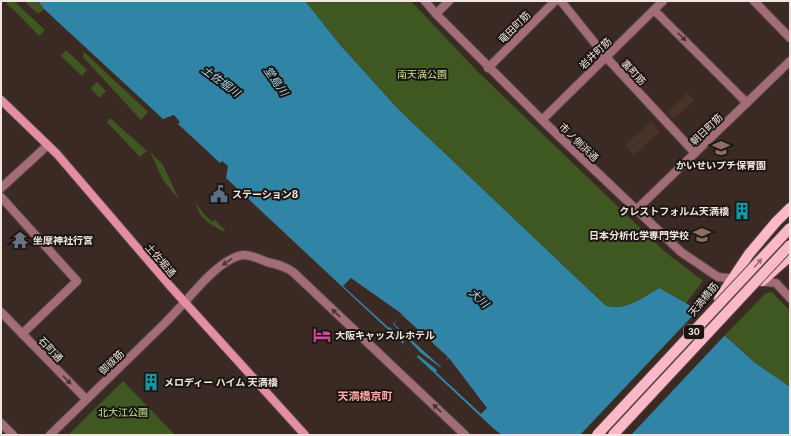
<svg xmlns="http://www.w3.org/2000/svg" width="791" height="436" font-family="Inter,'Noto Sans JP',sans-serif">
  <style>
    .built { fill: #493227 }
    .green { fill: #3f5822 }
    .water { fill: #3085a6 }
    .pier { fill: #3b2a23; fill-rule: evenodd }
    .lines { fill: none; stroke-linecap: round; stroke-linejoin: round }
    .minor-casing { stroke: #584841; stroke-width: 10 }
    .tertiary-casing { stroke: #584841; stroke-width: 10 }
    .secondary-casing { stroke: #584841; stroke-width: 10 }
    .primary-casing { stroke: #584841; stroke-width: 12 }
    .minor { stroke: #a26d79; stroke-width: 8 }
    .tertiary { stroke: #a26d79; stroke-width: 8 }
    .secondary { stroke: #e38ea2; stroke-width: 8 }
    .primary { stroke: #fbb9c7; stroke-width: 10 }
    .primary-bridge-casing { stroke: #584841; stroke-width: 12; stroke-linecap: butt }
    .primary-bridge { stroke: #fbb9c7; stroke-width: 10 }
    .oneway { fill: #4b3435 }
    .oneway2 { fill: #976f75 }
    .labels { text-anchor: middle; stroke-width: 4; stroke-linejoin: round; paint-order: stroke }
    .shield { fill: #1c1511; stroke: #b1a7a3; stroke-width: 1 }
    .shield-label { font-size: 9px; font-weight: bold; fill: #f1e6e1 }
    .street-label { font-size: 10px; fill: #f1e6e1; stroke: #1c1511 }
    .park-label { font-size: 10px; fill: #bde990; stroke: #1c1511 }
    .poi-label { font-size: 10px; font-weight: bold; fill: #f1e6e1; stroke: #1c1511; text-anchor: start }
    .water-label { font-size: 11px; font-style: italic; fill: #a0defb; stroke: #1c1511 }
    .neighbourhood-label { font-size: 11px; font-weight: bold; fill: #fca8a8; stroke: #1c1511 }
  </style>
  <rect width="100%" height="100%" fill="#3b2a23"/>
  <g class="built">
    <polygon points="687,93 694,100 674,119 667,112"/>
    <polygon points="651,122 660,132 634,155 625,145"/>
  </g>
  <g class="green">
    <polygon points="7,1 14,1 45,30 39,36 13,9 7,5"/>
    <polygon points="24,1 38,1 44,9 41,12 37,13"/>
    <path d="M305,1h106l67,71 185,178 40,31 -17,22 -27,-15c-15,9 -36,25 -54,17l-206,-195 -58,-64z"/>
    <polygon points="66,50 87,70 82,76 61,56"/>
    <polygon points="84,52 148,112 141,120 83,57"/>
    <polygon points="97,82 106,91 99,98 91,88"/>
    <polygon points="110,118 147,151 140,157 107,122"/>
    <polygon points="149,151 163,165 179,200 163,180 153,158"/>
    <path d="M196,203l7,10 9,9 3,-2 10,10 -2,1c-12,-6 -25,-13 -27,-28z"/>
    <polygon points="772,292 790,311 790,387 754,362 725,335 766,293"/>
    <polygon points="123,381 175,435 68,435"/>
  </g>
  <path class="water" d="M38,1h267l36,45 58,64 206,195c18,8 39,-8 54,-17l27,15 12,8 56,51 36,25v48h-288l-8,-6 -268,-251 2,-12 -6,-5 -2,2 -42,-39 2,-2 -6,-7 -11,4 -119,-110z"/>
  <g class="pier">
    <path d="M351,278l51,36 -2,3 2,-2 46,42 -2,3 3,-2 38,50 -6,6 -45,-42 1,-2 -19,-15 -1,2 -14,-13 1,-2 -14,-15 -1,1 -46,-42zM397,319l-3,5 46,42 3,-3 -3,4 -19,-14 -28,-29z"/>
    <polygon points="699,309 726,334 631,435 580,435"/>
  </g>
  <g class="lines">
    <g class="minor-casing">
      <g id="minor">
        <polyline points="561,1 606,57 695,153"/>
        <polyline points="754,1 790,38"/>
        <polyline points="654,10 747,103"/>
        <polyline points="488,68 555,1"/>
        <polyline points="542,120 663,1"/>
        <polyline points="1,197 77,281 22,334"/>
        <path d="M185,302c12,-14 39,-46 59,-47 7,0 16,4 23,7 9,2 18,4 26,10l172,163"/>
        <polyline points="1,312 86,399"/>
      </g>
    </g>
    <g class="tertiary-casing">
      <g id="tertiary">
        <polyline points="425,1 436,14 542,120 681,252 718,277 776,283 790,298"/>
        <polyline points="436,14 449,1"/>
        <polyline points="1,188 48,145"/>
        <polyline points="636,210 790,61"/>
        <polyline points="1,423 13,435"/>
        <polyline points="50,435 165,323 185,302"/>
      </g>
    </g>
    <g class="secondary-casing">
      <polyline id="secondary" points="1,100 57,154 170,286 305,435"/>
    </g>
    <g class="primary-casing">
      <g id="primary">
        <polyline points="762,281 790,256"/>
        <polyline points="719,299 749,254 776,222 790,208"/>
      </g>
    </g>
    <use href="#minor" class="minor"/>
    <use href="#tertiary" class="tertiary"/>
    <use href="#secondary" class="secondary"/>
    <use href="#primary" class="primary"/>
    <g class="primary-bridge-casing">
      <g id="primary-bridge">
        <polyline points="597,435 790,228"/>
        <polyline points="613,435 790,245"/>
      </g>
    </g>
    <use href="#primary-bridge" class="primary-bridge"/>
  </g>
  <defs><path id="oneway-solid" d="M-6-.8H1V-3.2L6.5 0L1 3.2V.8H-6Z"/></defs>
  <g class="oneway">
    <use href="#oneway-solid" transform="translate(682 37) rotate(45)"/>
    <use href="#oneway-solid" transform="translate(227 262) rotate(145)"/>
    <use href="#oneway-solid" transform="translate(336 313) rotate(-137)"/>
    <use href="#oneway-solid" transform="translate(67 380) rotate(46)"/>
    <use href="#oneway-solid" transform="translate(437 408) rotate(-137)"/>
  </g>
  <use class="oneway2" href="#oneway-solid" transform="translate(758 263) rotate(-48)"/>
  <defs>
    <g id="school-bare" transform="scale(1.38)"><path d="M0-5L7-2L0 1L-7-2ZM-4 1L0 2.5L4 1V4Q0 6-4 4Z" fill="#8d6e63" stroke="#1c1511" stroke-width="2.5" paint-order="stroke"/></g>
    <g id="civic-bare" transform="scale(1.38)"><path d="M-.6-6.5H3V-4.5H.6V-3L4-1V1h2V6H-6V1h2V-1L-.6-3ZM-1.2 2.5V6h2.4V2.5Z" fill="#5c6f8a" stroke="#1c1511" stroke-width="2.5" paint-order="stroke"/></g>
    <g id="building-bare" transform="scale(1.38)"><path d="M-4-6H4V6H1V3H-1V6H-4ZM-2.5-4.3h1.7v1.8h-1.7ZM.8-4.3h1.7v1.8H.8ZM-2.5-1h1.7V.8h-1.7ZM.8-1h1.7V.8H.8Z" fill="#0f9aa8" stroke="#1c1511" stroke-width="2.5" paint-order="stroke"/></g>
    <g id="university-bare" transform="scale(1.38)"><path d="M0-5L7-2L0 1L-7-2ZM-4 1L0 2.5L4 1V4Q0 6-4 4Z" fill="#8d6e63" stroke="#1c1511" stroke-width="2.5" paint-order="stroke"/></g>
    <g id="temple-bare" transform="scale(1.38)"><path d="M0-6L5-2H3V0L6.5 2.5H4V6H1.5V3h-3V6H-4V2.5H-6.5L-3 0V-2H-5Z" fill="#6b7280" stroke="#1c1511" stroke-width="2.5" paint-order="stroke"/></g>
    <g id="hotel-bare" transform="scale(1.38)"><path d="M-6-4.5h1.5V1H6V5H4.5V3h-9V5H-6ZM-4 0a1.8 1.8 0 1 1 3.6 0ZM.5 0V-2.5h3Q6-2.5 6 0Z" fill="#d1479c" stroke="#1c1511" stroke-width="2.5" paint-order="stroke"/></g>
  </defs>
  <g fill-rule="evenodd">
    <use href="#school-bare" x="721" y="148"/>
    <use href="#civic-bare" x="219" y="194"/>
    <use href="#building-bare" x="742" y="211"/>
    <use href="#university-bare" x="702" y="235"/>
    <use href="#temple-bare" x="20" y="240"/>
    <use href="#hotel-bare" x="322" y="335"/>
    <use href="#building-bare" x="151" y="382"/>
  </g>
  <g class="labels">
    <rect class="shield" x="684" y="325" width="20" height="14" rx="3"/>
    <g class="shield-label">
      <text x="694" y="335">30</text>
    </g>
    <g class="street-label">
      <text transform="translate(514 27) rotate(-45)" y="4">竜田町筋</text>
      <text transform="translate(595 53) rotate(-44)" y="4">岩井町筋</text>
      <text transform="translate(634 72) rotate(47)" y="4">裏町筋</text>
      <text transform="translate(706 129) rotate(-44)" y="4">朝日町筋</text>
      <text transform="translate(579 142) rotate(44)" y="4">市ノ側浜通</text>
      <text transform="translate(161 260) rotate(49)" y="4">土佐堀通</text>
      <text transform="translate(703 299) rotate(-51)" y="4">天満橋筋</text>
      <text transform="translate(51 349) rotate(46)" y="4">石町通</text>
      <text transform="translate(111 362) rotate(-44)" y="4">御祓筋</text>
    </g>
    <g class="park-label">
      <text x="422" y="78">南天満公園</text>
      <text x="123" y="416">北大江公園</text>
    </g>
    <g class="poi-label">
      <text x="721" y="169" text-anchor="middle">かいせいプチ保育園</text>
      <text x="232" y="198">ステーション8</text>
      <text x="729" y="215" text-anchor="end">クレストフォルム天満橋</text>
      <text x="689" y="239" text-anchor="end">日本分析化学専門学校</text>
      <text x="33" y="244">坐摩神社行宮</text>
      <text x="335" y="339">大阪キャッスルホテル</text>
      <text x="164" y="386">メロディー ハイム 天満橋</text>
    </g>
    <g class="water-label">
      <text transform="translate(221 81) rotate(36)" y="4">土佐堀川</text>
      <text transform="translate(276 81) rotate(55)" y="4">堂島川</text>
      <text transform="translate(479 298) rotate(43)" y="4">大川</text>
    </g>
    <g class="neighbourhood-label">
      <text x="365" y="400">天満橋京町</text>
    </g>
  </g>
  <rect width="791" height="436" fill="none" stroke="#f1e6e1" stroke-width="4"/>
</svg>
